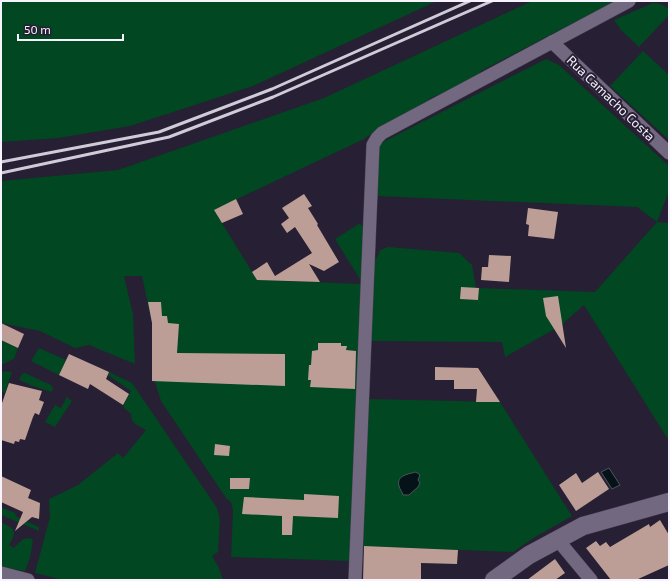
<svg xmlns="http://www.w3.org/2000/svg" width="670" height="581" font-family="'Exo 2',sans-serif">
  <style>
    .green { fill: #004722 }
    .water { fill: #051218; stroke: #4d565d }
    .building { fill: #bc9e96 }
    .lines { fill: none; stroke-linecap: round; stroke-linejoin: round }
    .street-casing { stroke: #433c4d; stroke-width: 14 }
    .secondary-casing { stroke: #433c4d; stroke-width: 19 }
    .street { stroke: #726981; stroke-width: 13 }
    .secondary { stroke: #726981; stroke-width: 18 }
    .rail { stroke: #cfcbd8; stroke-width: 3 }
    .labels { text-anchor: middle; stroke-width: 4; stroke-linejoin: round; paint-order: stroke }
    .street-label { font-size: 13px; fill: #f6f3fe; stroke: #271f33 }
  </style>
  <rect width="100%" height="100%" fill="#271f33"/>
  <g class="green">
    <polygon points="1,1 437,1 253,86 130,126 58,138 1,142"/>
    <path d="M532,1h83l-134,70c-12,16 -35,19 -52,28l1,2 -41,21 -25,17 -150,71 43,70 104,4 -11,277 -119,-4 2,-47 -2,-8 -5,-4 -65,-97 -6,-19 -3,-3v-56l-10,-47h-18l9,38 2,50 -46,-19 -14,3 -35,-17 -39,-8v-142l117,-11 206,-72z"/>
    <path d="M653,3c6,0 11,2 16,6v6l-30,32 -18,-17 -7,-10z"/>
    <polygon points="643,51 669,75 669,140 610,86"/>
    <polygon points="546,59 559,65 669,166 669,191 657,222 669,223 669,438 667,438 584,305 560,326 505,357 502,342 371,341 374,264 380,250 388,247 459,253 472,265 476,288 595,292 657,222 637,207 376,196 379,144"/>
    <polygon points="360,223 363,227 361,281 335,239"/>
    <polygon points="1,340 18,348 14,359 1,365"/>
    <polygon points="39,348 66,360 59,375 31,361"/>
    <polygon points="4,371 12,372 5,393 1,391 1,374"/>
    <path d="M109,372l23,11 85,125 3,12 -2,32 -6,4 7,12 4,12h-160l-28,-7 15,-56 -1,-18 29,-14 40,-32 5,5 23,-28c-6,-4 -15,-5 -15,-16l-7,-6 -1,-3 8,-14 -23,-16z"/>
    <polygon points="25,373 51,385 53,389 52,392 29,385 29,384 19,380 22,374"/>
    <polygon points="67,397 72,401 55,427 45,422 55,405 61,408"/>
    <polygon points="369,399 500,402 572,516 535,537 513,552 363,546"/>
    <polygon points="1,507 15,513 17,517 39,527 39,531 1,515"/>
    <path d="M1,522c14,7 17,9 8,23l5,3 9,-9 7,-1 3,2 -3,18 -5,13 -24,-4z"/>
  </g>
  <g class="water">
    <polygon points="609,468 620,485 612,489 601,472"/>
    <path d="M416,472l4,3 -2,5 2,3 -2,4 -9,8h-6c-1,-4 -3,-5 -4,-9 -3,-11 10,-12 17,-14z"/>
  </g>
  <g class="building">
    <polygon points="304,194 312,206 308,208 318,224 317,225 339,262 324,271 309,264 320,282 257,280 252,272 267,262 275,276 312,253 295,227 287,233 281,224 289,218 282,208"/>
    <polygon points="236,199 243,214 222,223 214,210"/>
    <polygon points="528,208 558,212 554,239 528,236 529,225 526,224"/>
    <polygon points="489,255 511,256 509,282 481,280 482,267 488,267"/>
    <polygon points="461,287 479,288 478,300 460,299"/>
    <polygon points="558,296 566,348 546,316 543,298"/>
    <polygon points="148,302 161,302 162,316 167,316 168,323 179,324 177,353 285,354 285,386 152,381 152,323"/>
    <polygon points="1,323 24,334 18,348 1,340"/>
    <polygon points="318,343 341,343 341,346 347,346 346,350 356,351 355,389 310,387 311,380 308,380 309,365 311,365 312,351 318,350"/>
    <polygon points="69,354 109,372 106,379 129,394 123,405 90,384 88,389 59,375"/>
    <polygon points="435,367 478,368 500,402 476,402 477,389 454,389 454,380 435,380"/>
    <polygon points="9,383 42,391 39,400 44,402 39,415 35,413 33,417 25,440 20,439 19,442 15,441 14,444 1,440 1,406"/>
    <polygon points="215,444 230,446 229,456 214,455"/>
    <polygon points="598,472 609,489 576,511 559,485 576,473 582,483"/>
    <polygon points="1,476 31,490 28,498 40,503 39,519 32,517 15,531 23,512 1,502"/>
    <polygon points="230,478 250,478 249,489 230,489"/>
    <polygon points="304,494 339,496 338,518 293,516 292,535 282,535 282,516 242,514 244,497 304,500"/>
    <polygon points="660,520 669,535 669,565 636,580 611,580 586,548 596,541 600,546 606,542 610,547 649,524 650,527"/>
    <polygon points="364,546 458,550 457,564 421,563 421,580 363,580"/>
    <polygon points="555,559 565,573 555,580 527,580"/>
  </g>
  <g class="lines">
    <g class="street-casing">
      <g id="street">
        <polyline points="552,42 669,153"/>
        <polyline points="557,539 591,580"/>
        <polyline points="1,573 28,580"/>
        <polyline points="355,580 373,145 377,138 382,133 629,1"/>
      </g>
    </g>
    <g class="secondary-casing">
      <polyline id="secondary" points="494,580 529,555 583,526 669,502"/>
    </g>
    <use href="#street" class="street"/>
    <use href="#secondary" class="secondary"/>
    <g class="rail">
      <polyline points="1,162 159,132 272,89 470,1"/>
      <polyline points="1,173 169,137 273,97 492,1"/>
    </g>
  </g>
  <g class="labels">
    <g class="street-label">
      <text transform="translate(611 98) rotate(44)" y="5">Rua Camacho Costa</text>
    </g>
  </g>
  <rect width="670" height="581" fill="none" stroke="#f6f3fe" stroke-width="4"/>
  <path d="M18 34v6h105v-6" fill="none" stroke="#f6f3fe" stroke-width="2"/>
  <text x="24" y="34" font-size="12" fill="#f6f3fe" stroke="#271f33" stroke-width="3" paint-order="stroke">50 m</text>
</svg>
